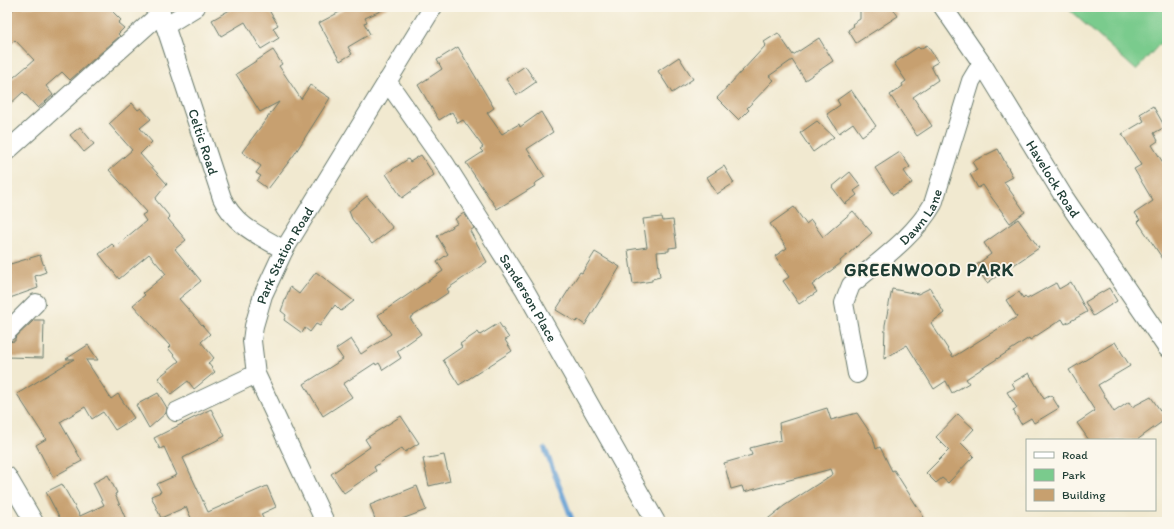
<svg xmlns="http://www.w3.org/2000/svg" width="1174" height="529" font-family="Itim,sans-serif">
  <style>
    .green { fill: #7acb8d; stroke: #4c8460 }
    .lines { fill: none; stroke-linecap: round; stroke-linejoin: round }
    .stream { stroke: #639fd3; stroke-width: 5 }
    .building { fill: #c7a06f }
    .street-casing { stroke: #68796b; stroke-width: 20 }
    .street { stroke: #fff; stroke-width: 18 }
    .labels { text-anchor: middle; stroke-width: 3.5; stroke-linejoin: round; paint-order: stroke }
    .street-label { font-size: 14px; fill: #1f3d34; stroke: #fbf7ec }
    .district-label { font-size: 18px; font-weight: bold; letter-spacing: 1px; fill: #1f3d34; stroke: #fbf7ec }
  </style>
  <rect width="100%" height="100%" fill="#fbf7ec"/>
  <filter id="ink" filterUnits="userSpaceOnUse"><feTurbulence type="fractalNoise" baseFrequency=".025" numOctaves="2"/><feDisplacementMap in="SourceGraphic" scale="8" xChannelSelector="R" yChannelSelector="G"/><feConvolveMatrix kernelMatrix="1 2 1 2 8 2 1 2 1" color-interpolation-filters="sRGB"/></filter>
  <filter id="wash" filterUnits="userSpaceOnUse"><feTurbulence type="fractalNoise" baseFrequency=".012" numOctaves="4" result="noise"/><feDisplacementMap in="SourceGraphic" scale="16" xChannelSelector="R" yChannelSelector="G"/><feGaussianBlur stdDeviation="0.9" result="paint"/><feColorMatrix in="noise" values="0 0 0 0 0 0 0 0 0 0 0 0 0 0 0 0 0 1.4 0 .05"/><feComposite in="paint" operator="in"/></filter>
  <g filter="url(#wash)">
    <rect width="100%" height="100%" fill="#f1e9d0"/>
    <polygon class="green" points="1066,7 1167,7 1167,36 1136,70"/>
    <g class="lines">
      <polyline class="stream" points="545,449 573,522"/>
    </g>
    <g id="blocks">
      <g class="building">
        <polygon points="16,7 108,7 121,20 118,23 124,28 118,34 120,36 70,80 62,72 46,86 53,95 38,108 23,92 7,107 7,83 34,60 15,40 7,47 7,16"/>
        <polygon points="235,7 267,7 278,25 273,28 279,38 261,49 245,22 221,36 212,20"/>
        <polygon points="349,7 389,7 365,18 367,22 364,23 370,34 348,47 352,54 340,61 319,23"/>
        <polygon points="860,7 892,7 898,16 856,43 848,30 854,26 852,24 860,19"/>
        <polygon points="778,33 793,55 819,38 833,61 805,80 792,60 769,76 774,80 747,108 749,110 739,120 717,98 766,45 764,42"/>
        <polygon points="927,45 938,62 931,66 938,80 913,97 932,126 917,136 890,95 903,86 902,84 906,81 894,63 918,47 920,49"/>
        <polygon points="458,47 494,108 487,113 502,134 519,124 520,127 541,112 553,132 527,149 545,177 534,184 535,186 497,209 466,163 483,152 480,149 483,147 463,120 458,123 452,112 439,120 418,85 442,69 437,60"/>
        <polygon points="273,50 282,64 279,66 301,99 310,85 330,98 294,155 268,189 257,181 261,176 256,173 261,166 242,152 279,102 260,112 236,74"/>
        <polygon points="679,57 693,79 672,93 658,71"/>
        <polygon points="525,66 536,82 517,95 506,79"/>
        <polygon points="851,90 876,126 862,136 853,123 839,133 827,114 840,105 837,100"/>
        <polygon points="132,103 138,110 141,108 151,119 140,128 152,142 140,154 167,184 155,199 170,217 168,219 186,240 175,249 201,281 179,299 210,334 201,342 214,358 208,363 215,372 194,389 188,381 171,394 158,378 179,361 168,348 170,346 133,305 145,295 143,293 166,274 149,254 119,279 99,254 112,244 115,247 146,221 142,215 147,212 109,170 132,150 109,124"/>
        <polygon points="1153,106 1165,127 1154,133 1158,141 1152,145 1167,169 1167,265 1138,222 1140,220 1135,213 1153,201 1134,169 1141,165 1122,134 1144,121 1140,114"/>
        <polygon points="817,121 834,137 813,152 800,133"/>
        <polygon points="80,127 94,144 84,152 70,135"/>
        <polygon points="998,149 1013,177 1004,182 1025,212 1010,223 987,191 983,185 978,188 970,174 977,170 972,162"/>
        <polygon points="900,152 910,167 904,171 912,183 893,195 875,168"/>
        <polygon points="421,155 434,175 402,198 386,174 408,159 410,162"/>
        <polygon points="724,166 734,183 717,194 707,177"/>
        <polygon points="850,172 861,186 854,191 857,195 845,204 832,187"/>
        <polygon points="367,196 393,228 372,244 352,219 349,211"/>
        <polygon points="794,207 806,224 811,220 823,237 853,211 872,233 840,261 841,263 812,285 817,292 799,304 783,281 789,277 775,256 787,248 770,224"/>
        <polygon points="464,213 474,228 470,231 487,262 447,289 449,292 410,318 421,334 397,351 401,358 383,370 379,363 376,365 375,363 343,384 352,397 323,416 304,384 343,359 336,349 351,339 361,354 391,334 378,315 443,271 437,262 448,254 437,236 458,223 455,219"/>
        <polygon points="662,217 663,221 673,220 677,247 669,248 669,251 657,252 660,277 652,279 652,281 633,284 628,250 647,247 643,219"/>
        <polygon points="1018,219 1039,248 987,283 975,266 991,254 984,243"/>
        <polygon points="595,252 620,267 585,325 578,320 576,322 556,310 580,272 582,273"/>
        <polygon points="40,255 46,272 35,276 38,288 7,299 7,265"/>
        <polygon points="316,272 354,301 341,311 335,305 320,326 316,324 310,332 305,328 302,333 284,320 286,315 281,311 290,287 299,294"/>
        <polygon points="1071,282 1087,312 1065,324 1062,319 1030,340 1029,338 966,379 969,383 952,393 946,381 934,389 907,345 884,359 885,325 892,289 918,294 930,288 944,313 931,323 953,357 1017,317 1006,300 1019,292 1023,298 1025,296 1027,299 1056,283 1059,289"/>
        <polygon points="1109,288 1117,301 1093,316 1085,302"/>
        <polygon points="34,320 44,320 43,358 7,357 7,342 15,341 15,338"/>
        <polygon points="499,323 509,338 505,340 512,351 459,385 443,360 462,347 460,344 478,332 480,335"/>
        <polygon points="1115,342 1130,366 1098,385 1114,412 1129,402 1132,407 1151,397 1166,419 1137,440 1089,440 1077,423 1095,411 1069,370"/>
        <polygon points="88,345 98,360 86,360 111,399 118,394 134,418 115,430 103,412 92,419 85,407 60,422 82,461 53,477 36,445 46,439 17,394 74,359 66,359"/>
        <polygon points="1029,373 1044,399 1051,395 1059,408 1034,423 1031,418 1021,424 1013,410 1017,408 1007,392 1015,388 1012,383"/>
        <polygon points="158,393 167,408 166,413 149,428 136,405"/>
        <polygon points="827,408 831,420 857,413 873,437 876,449 880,447 892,471 894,470 927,522 764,522 784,506 833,474 831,469 744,492 742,486 731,489 724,463 752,455 750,448 781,440 779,423"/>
        <polygon points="211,409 225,436 183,458 208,512 267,486 276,507 261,514 265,522 187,522 192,520 186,507 161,518 151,496 161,492 157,484 177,475 164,447 160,449 154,438"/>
        <polygon points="958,414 974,429 961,443 974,456 948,483 942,478 936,483 926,473 949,450 936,437"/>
        <polygon points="401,416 419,443 405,452 402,448 374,467 376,471 344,493 331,474 370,447 365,439"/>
        <polygon points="444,455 450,481 429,486 423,459"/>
        <polygon points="108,475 117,493 115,494 127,522 62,522 46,492 62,484 80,516 104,505 93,483"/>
        <polygon points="417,486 426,510 394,522 376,522 370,505"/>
      </g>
    </g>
  </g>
  <g filter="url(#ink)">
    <use href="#blocks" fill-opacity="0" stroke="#68796b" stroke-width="1"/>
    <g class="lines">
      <g class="street-casing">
        <g id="street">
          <path id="s1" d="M159,7l63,191c13,28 37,37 62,52"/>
          <path id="s2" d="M943,7l40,58 81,132 103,151"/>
          <polyline points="165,26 196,7"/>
          <path id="s3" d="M387,81l59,84 79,125 131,232"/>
          <polyline points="7,151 161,13"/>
          <polyline points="7,332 36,303"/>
          <path id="s4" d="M857,374l-13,-71 7,-18c28,-24 63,-48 82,-81l38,-123 6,-10 6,-6"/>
          <polyline points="176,412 256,374"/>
          <polyline points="7,476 34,522"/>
          <path id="s5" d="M325,522l-69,-148 -4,-33 2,-15 9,-31 21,-45 149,-243"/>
        </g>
      </g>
      <use href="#street" class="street"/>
    </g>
  </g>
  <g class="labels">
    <g class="street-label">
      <text dy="5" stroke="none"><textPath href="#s1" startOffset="142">Celtic Road</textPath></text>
      <text dy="5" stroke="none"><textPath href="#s2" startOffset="204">Havelock Road</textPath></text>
      <text dy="5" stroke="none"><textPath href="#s4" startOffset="190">Dawn Lane</textPath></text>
      <text dy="5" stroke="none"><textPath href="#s5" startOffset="289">Park Station Road</textPath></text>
      <text dy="5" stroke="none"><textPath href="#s3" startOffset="259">Sanderson Place</textPath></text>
    </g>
    <g class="district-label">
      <text x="929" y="276">GREENWOOD PARK</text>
    </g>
  </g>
  <rect width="1174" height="529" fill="none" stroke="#fbf7ec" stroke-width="24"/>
  <rect x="1026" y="439" width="130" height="72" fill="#fbf7ec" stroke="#a3ada2"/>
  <rect x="1034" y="452" width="20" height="6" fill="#ffffff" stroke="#a3ada2"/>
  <text x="1062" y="459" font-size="12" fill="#1f3d34">Road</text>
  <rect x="1034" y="469" width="20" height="12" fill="#7acb8d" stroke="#a3ada2"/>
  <text x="1062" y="479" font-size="12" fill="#1f3d34">Park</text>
  <rect x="1034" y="489" width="20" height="12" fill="#c7a06f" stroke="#a3ada2"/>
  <text x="1062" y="499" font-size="12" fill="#1f3d34">Building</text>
</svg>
